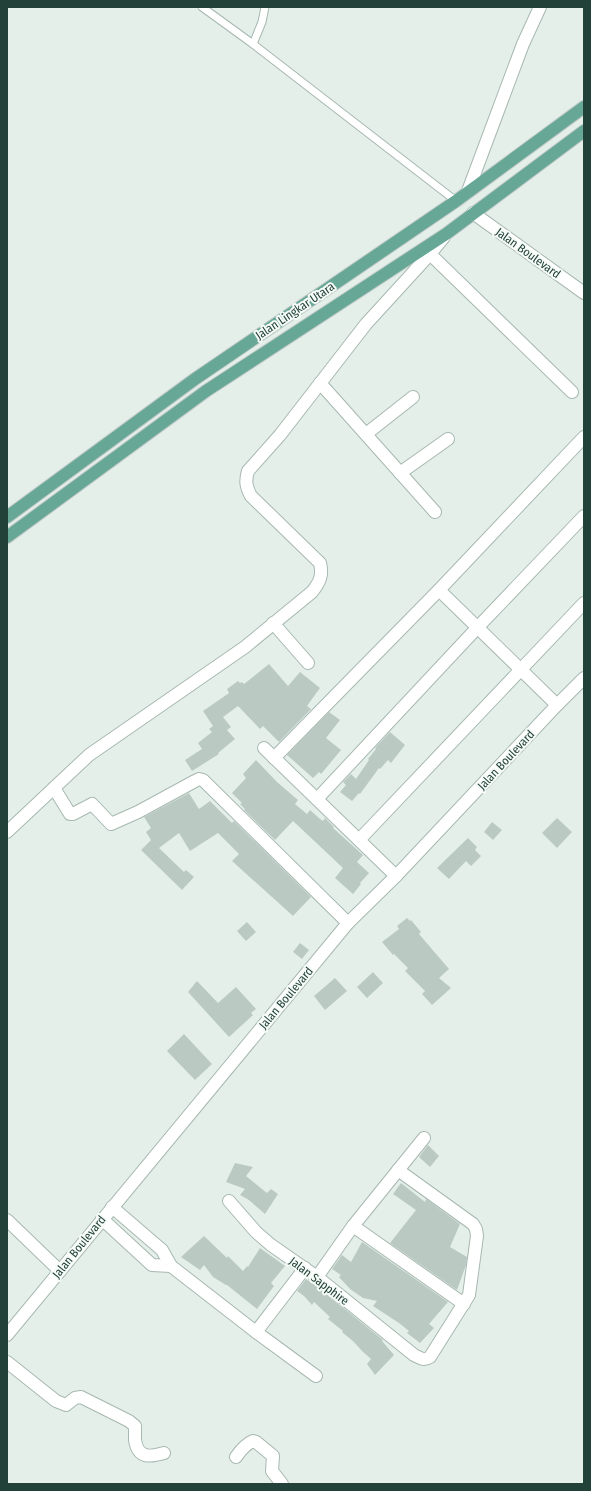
<svg xmlns="http://www.w3.org/2000/svg" width="591" height="1491" font-family="'Fira Sans Condensed',sans-serif">
  <style>
    .building { fill: #bacac3 }
    .lines { fill: none; stroke-linecap: round; stroke-linejoin: round }
    .service-casing { stroke: #a7b8b1; stroke-width: 9 }
    .minor-casing { stroke: #a7b8b1; stroke-width: 14 }
    .primary-casing { stroke: #c1cac8; stroke-width: 14 }
    .service { stroke: #fff; stroke-width: 7 }
    .minor { stroke: #fff; stroke-width: 12 }
    .primary { stroke: #67a796; stroke-width: 12 }
    .labels { text-anchor: middle; stroke-width: 4; stroke-linejoin: round; paint-order: stroke }
    .street-label { font-size: 12px; fill: #224239; stroke: #f6fbf8 }
  </style>
  <rect width="100%" height="100%" fill="#e5efea"/>
  <g class="building">
    <polygon points="269,664 288,686 300,672 320,688 307,706 311,709 279,742 263,726 260,729 238,706 223,717 231,727 227,730 235,739 218,753 219,754 192,771 185,760 202,749 198,743 212,732 209,729 213,726 203,711 229,693 227,689 238,681 240,683 242,682 244,684"/>
    <polygon points="329,712 340,720 326,738 341,750 321,774 319,772 313,778 287,755"/>
    <polygon points="390,732 405,745 391,763 388,760 380,769 379,768 360,794 359,793 352,801 340,792 346,785 343,782 351,774 356,779 369,760 368,759 376,749 375,748"/>
    <polygon points="256,760 277,782 298,800 295,804 307,814 310,810 320,819 323,821 325,818 334,827 333,828 363,855 357,862 369,873 360,883 361,884 353,894 335,878 343,868 293,821 275,840 244,810 245,809 240,804 242,803 232,793 246,778 243,774"/>
    <polygon points="189,793 199,809 210,801 232,823 234,821 311,897 293,916 232,861 239,854 218,833 190,851 179,833 159,848 184,872 186,870 194,877 182,890 141,850 151,840 146,832 151,828 144,817"/>
    <polygon points="557,818 572,832 557,848 542,833"/>
    <polygon points="492,822 502,830 493,840 484,832"/>
    <polygon points="468,838 477,847 475,850 481,856 471,866 466,861 449,879 437,868"/>
    <polygon points="407,918 410,921 411,920 421,932 419,934 449,969 439,978 451,988 432,1005 422,994 425,991 405,971 408,968 394,954 393,955 382,942 399,929 397,926"/>
    <polygon points="247,922 256,932 246,941 237,931"/>
    <polygon points="300,943 309,950 302,959 293,952"/>
    <polygon points="373,972 383,983 367,998 357,987"/>
    <polygon points="335,978 347,991 325,1010 314,996"/>
    <polygon points="197,981 218,1003 236,987 256,1009 251,1013 253,1015 229,1037 188,992"/>
    <polygon points="184,1034 212,1064 195,1080 167,1051"/>
    <polygon points="428,1145 439,1156 430,1167 419,1157"/>
    <polygon points="235,1163 253,1167 246,1176 267,1193 271,1189 278,1194 265,1214 249,1200 240,1195 245,1189 226,1182"/>
    <polygon points="401,1183 425,1202 426,1199 460,1224 450,1247 467,1257 466,1265 457,1290 390,1243 416,1210 393,1194"/>
    <polygon points="204,1236 227,1258 228,1256 243,1271 247,1266 248,1267 260,1248 285,1266 271,1283 274,1286 257,1309 227,1285 226,1285 213,1277 204,1265 200,1270 181,1257"/>
    <polygon points="362,1242 448,1302 429,1324 434,1328 420,1343 407,1333 409,1331 399,1323 373,1306 377,1301 363,1298 350,1289 339,1277 341,1275 332,1269 342,1255 351,1262"/>
    <polygon points="306,1279 315,1285 383,1340 382,1341 394,1355 375,1375 367,1364 371,1359 362,1351 354,1342 342,1332 343,1331 328,1319 330,1317 314,1302 312,1305 304,1296 297,1291"/>
  </g>
  <g class="lines">
    <g class="service-casing">
      <g id="service">
        <polyline points="202,7 253,44 456,201"/>
        <polyline points="253,44 262,22 265,7"/>
      </g>
    </g>
    <g class="minor-casing">
      <g id="minor">
        <polyline points="468,191 523,44 540,7"/>
        <polyline points="473,213 584,293"/>
        <polyline points="430,254 572,392"/>
        <polyline points="320,383 435,512"/>
        <polyline points="366,434 413,397"/>
        <polyline points="400,473 448,439"/>
        <polyline points="439,590 557,705"/>
        <polyline points="273,623 308,663"/>
        <polyline points="264,748 396,876"/>
        <polyline points="274,758 439,590 584,437"/>
        <polyline points="54,788 70,814 73,814 92,804 111,824 138,812 195,781 199,779 203,780 348,923"/>
        <polyline points="317,799 477,628 584,516"/>
        <path d="M7,832l82,-77 156,-108 67,-55c8,-10 11,-17 8,-29l-69,-67c-5,-9 -6,-15 -3,-25l32,-36 86,-111 64,-70 14,-17"/>
        <polyline points="359,840 584,603"/>
        <path d="M229,1201l27,31 15,13 46,32 97,78c6,3 10,6 16,2l39,-62 8,-59 -1,-7 -3,-5 -75,-54"/>
        <polyline points="112,1207 162,1250 171,1266 256,1332 316,1376"/>
        <polyline points="102,1219 152,1265 171,1266"/>
        <polyline points="7,1220 60,1271"/>
        <polyline points="353,1226 464,1304"/>
        <polyline points="317,1277 353,1226 424,1138"/>
        <polyline points="256,1332 305,1268"/>
        <polyline points="7,1335 348,923 396,876 557,705 584,678"/>
        <path d="M7,1362l49,39 10,4 9,-7 6,-1 48,24 6,5c0,5 0,9 0,14 3,19 15,17 29,13"/>
        <path d="M236,1457c4,-6 10,-13 17,-16l3,1 17,14 -1,15 10,13"/>
      </g>
    </g>
    <g class="primary-casing">
      <g id="primary">
        <polyline points="7,517 195,379 456,201 584,107"/>
        <polyline points="7,537 206,391 446,234 584,131"/>
      </g>
    </g>
    <use href="#service" class="service"/>
    <use href="#minor" class="minor"/>
    <use href="#primary" class="primary"/>
  </g>
  <g class="labels">
    <g class="street-label">
      <text transform="translate(528 253) rotate(36)" y="4">Jalan Boulevard</text>
      <text transform="translate(295 311) rotate(-34)" y="4">Jalan Lingkar Utara</text>
      <text transform="translate(506 760) rotate(-47)" y="4">Jalan Boulevard</text>
      <text transform="translate(286 998) rotate(-50)" y="4">Jalan Boulevard</text>
      <text transform="translate(79 1247) rotate(-51)" y="4">Jalan Boulevard</text>
      <text transform="translate(319 1281) rotate(37)" y="4">Jalan Sapphire</text>
    </g>
  </g>
  <rect width="591" height="1491" fill="none" stroke="#224239" stroke-width="16"/>
</svg>
